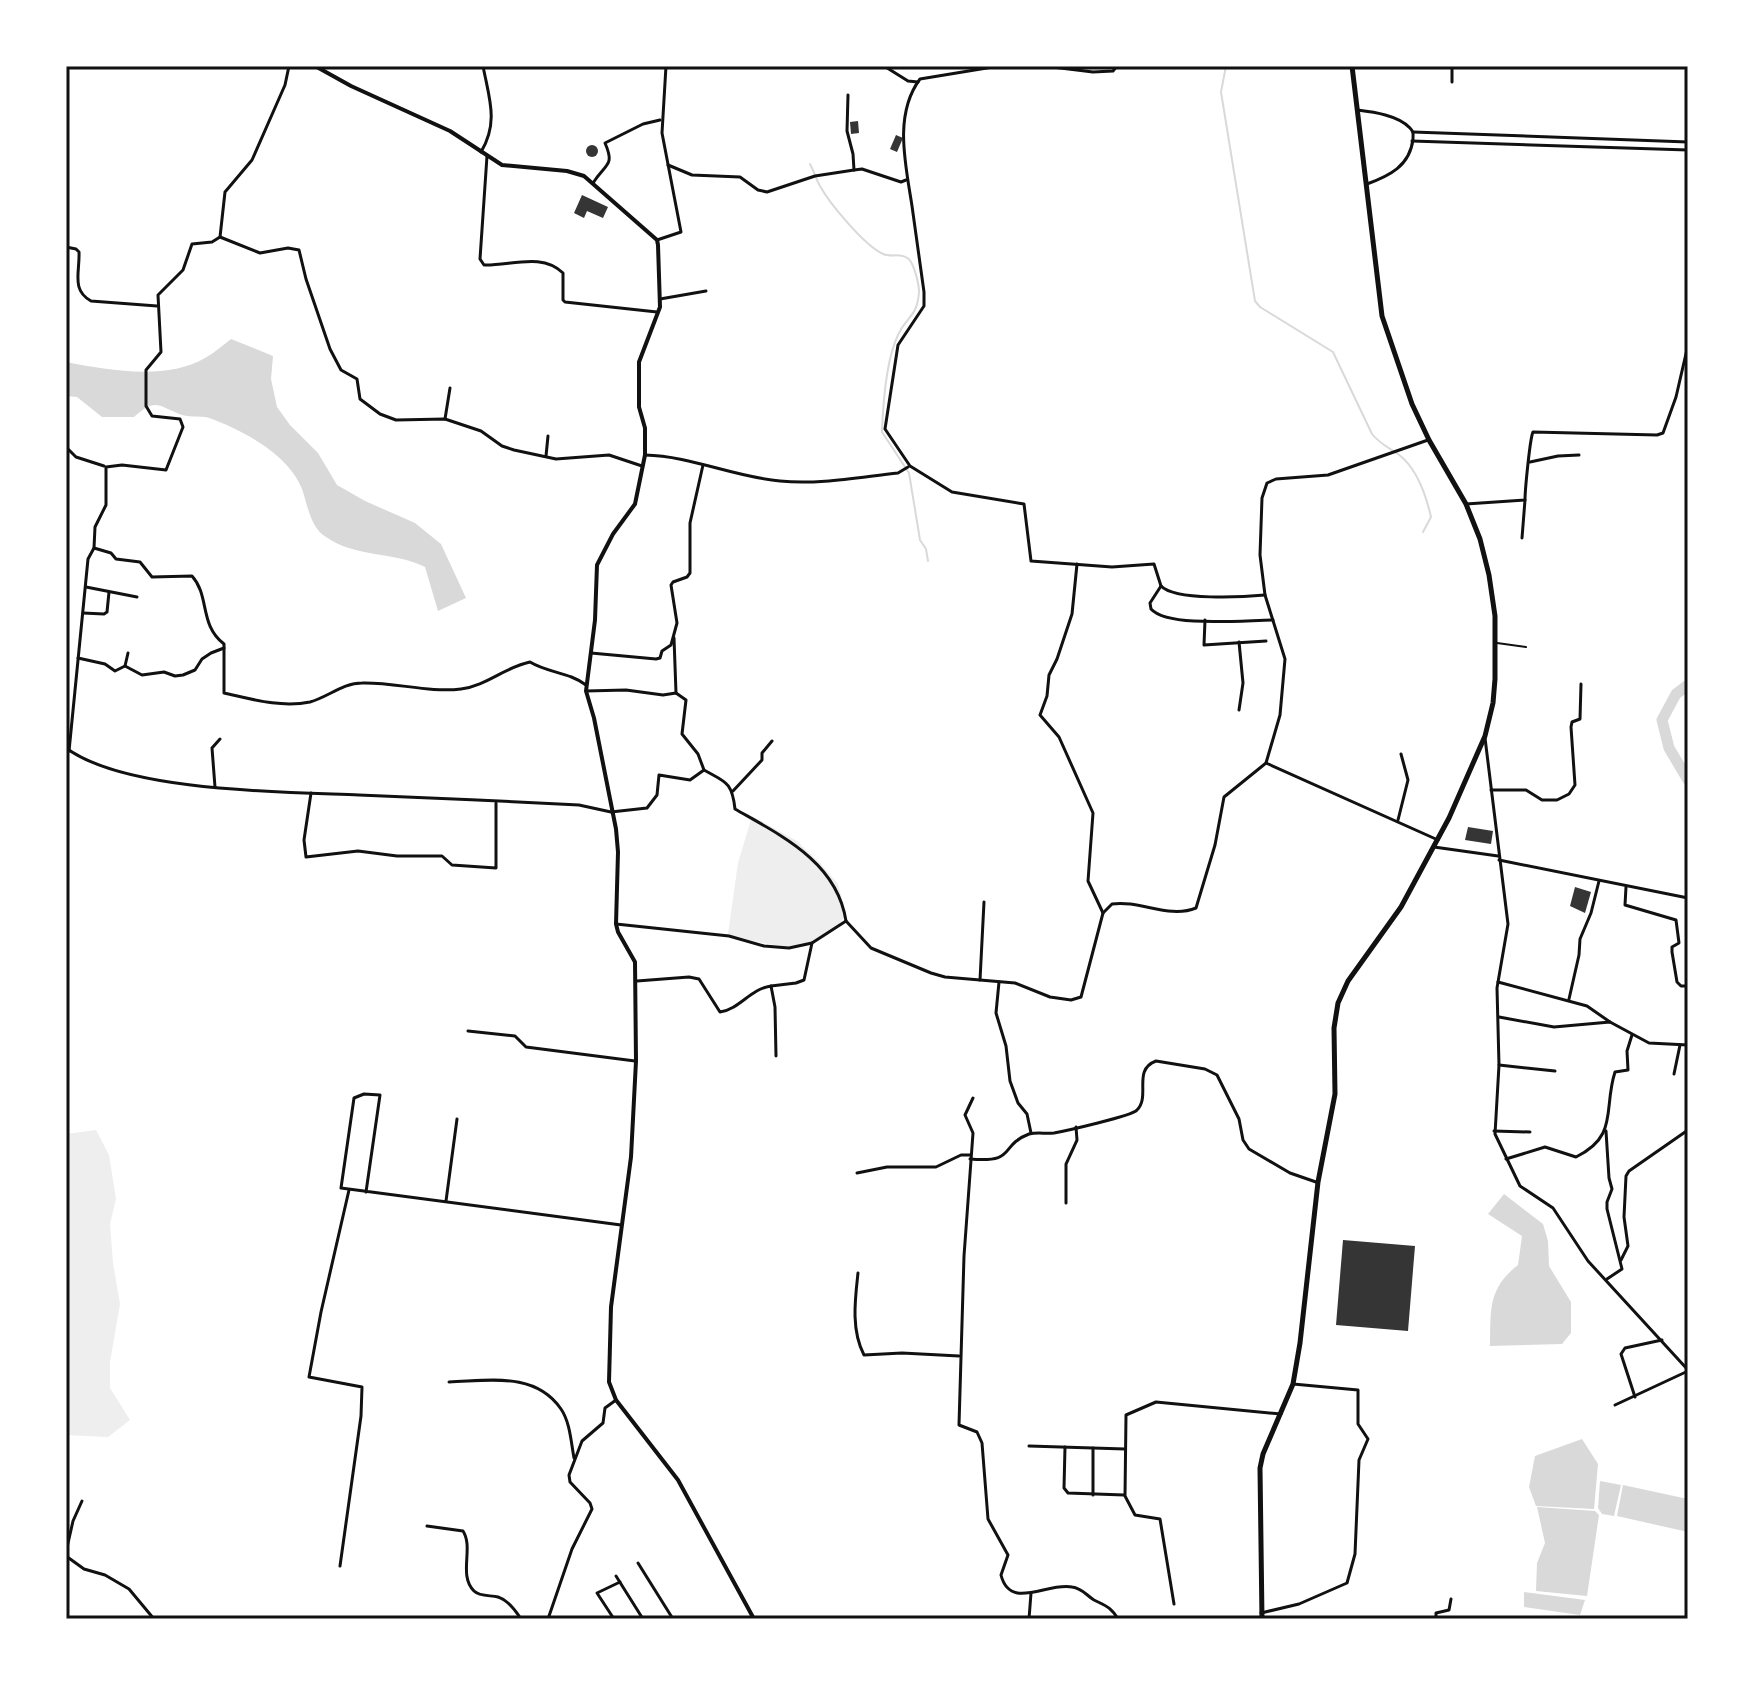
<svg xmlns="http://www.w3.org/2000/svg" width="1754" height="1685" font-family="Roboto,sans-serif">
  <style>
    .green { fill: #eee }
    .water { fill: #d9d9d9 }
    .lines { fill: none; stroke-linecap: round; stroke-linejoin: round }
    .stream { stroke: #d9d9d9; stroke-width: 2 }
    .river { stroke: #d9d9d9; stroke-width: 11 }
    .building { fill: #353535 }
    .service { stroke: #111; stroke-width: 2 }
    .minor { stroke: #111; stroke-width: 3 }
    .tertiary { stroke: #111; stroke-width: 4 }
    .primary { stroke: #111; stroke-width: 5 }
    .neatline { fill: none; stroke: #111; stroke-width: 3 }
  </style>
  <rect width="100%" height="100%" fill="#fff"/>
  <g class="green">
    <path d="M752,816l45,25 24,23 17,20 8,31c-32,46 -72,31 -118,19l10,-71z"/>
    <polygon points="96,1130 109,1155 116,1199 110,1224 113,1263 120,1304 110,1362 110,1388 130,1420 108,1437 66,1435 66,1134"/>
  </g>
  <g class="water">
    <path d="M231,339l42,17 -2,23 6,28 13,18 28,28 19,32 28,16 50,22 26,21 25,54 -28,13 -13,-44c-32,-16 -69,-9 -99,-30 -16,-10 -18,-31 -24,-48 -13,-34 -58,-58 -90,-70 -9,-4 -20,-1 -30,-4 -24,-9 -26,-18 -48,2h-32l-25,-20 -11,-1v-34c42,8 100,19 139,-4 9,-5 17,-12 26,-19z"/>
    <path d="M1504,1194l39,30 5,17 1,25 22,36v31l-9,11 -72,2c1,-35 -3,-57 28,-81l4,-29 -34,-22z"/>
    <polygon points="1582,1439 1598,1464 1594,1509 1536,1506 1529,1487 1535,1456"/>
    <polygon points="1600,1481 1621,1485 1614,1516 1602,1514 1598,1508"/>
    <polygon points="1623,1485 1688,1499 1688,1532 1617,1516"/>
    <polygon points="1537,1507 1595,1511 1599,1515 1587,1596 1536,1591 1537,1563 1545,1543"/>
    <polygon points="1524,1592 1585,1600 1580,1615 1524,1607"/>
  </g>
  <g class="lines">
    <g class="stream">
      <path d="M1226,66l-5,26 34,209 5,6 73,45 39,82c8,10 16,13 26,20 19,14 28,41 33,63l-8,15"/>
      <path d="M810,164c4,7 6,15 10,22 10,18 44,59 63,68 9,4 21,-3 28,8 4,7 8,22 8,30 -2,26 -12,23 -21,43 -12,25 -15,69 -16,97l27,41 11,67 6,9 2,12"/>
    </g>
    <polyline class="river" points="1688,685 1676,694 1662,720 1669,748 1688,780"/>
  </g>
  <g class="building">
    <polygon points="858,121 859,133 851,134 850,122"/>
    <polygon points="896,135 903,138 897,152 890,149"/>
    <circle cx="592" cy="151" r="6"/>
    <polygon points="582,195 608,207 603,218 587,211 584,218 574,213"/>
    <polygon points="1468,827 1493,831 1491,844 1465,840"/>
    <polygon points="1575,887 1591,892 1585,913 1570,906"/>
    <polygon points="1343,1240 1415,1246 1408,1331 1336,1325"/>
  </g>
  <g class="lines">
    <polyline class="service" points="1497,643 1526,647"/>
    <g class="minor">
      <polyline points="884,66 908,81 918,82"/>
      <path d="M999,66l-79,13c-27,36 -14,87 -8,127 4,28 8,57 12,86v14l-26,39 -13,84 25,37 42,26 72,12 7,57 81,6 42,-3 7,22"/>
      <polyline points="1044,66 1093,72 1113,71 1117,66"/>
      <polyline points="1452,66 1452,82"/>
      <polyline points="848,95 847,131 853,154 854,170"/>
      <path d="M1357,110c16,2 41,5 53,18 4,4 3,6 3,11 -3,27 -24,37 -46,45"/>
      <polyline points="1413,132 1688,142"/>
      <polyline points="1412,141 1688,150"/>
      <path d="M481,152c18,-30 8,-54 2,-86"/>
      <path d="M487,156l-7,103 4,6c26,1 58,-13 79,8v27l2,2 92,10"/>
      <polyline points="668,165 692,175 740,177 758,190 767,192 815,176 854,170 862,169 901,182 906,180"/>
      <path d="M593,183c13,-20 22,-17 12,-40l38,-19 17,-4"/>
      <polyline points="220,237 260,253 288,248 299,250 306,279 330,349 341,370 357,379 360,399 380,414 396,420 445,419 481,431 502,446 514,450 556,459 609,455 642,466"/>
      <polyline points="657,240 681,232 662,133 666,66"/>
      <path d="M66,247l10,2 3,3c1,20 -8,38 12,49l66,5"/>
      <polyline points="660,299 706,291"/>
      <polyline points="445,419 450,388"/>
      <polyline points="66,447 76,457 104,466"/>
      <path d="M645,455c46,1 89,22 135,26 38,4 80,-4 118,-8l10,-6"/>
      <polyline points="546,456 548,436"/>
      <polyline points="1530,462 1558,456 1579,455"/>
      <path d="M1466,504l59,-4c0,-10 5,-62 8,-68l124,3 6,-2 13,-36 12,-52"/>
      <polyline points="1522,538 1525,500"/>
      <path d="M94,548l17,5 5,6 24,3 12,15 40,-1c18,20 7,49 32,68v49c27,6 57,15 86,9 18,-5 33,-19 52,-19 32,-1 67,10 99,6 25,-3 44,-22 69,-27 18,11 39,10 56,23"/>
      <polyline points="1077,564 1072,614 1057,659 1049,675 1047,696 1040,715 1059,737 1093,813 1088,881 1103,913"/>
      <path d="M1161,586l-11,17 1,6c17,19 95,11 122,11"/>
      <path d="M1161,586c14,15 83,11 104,9"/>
      <polyline points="86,587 137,597"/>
      <polyline points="83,613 104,614 107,612 109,592"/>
      <polyline points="1205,620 1204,645 1266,641"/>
      <polyline points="674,638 676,693"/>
      <polyline points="591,653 656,659 660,658 662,651 671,645 677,623 671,585 673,582 687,577 690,573 690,523 703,465"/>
      <polyline points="78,658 105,664 115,671 125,666 128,653"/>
      <polyline points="125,666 142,675 164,672 175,676 183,675 195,670 202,659 211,653 224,648"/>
      <path d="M586,691l40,-1 37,5 13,-2 10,7 -4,34 16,20 6,16c21,12 28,11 31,39 47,27 102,53 111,112"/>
      <polyline points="1239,710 1243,683 1239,642"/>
      <polyline points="1485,738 1508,924 1497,988 1499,1065 1495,1134 1520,1186 1553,1208 1588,1261 1688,1370"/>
      <path d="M66,748c60,44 218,44 293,47 73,3 147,6 220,10l32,7 36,-4 10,-13 2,-20 31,5 14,-10"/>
      <polyline points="69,751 88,559 94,548 95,527 106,505 106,467 122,465 166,470 183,427 180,419 152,416 146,406 146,370 161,352 158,295 183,270 192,244 212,242 220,237 225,192 252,160 285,85 289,66"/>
      <polyline points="1266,763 1438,840"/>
      <polyline points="215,787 212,748 220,739"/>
      <polyline points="1491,790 1526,790 1542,800 1557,800 1569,794 1575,785 1571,727 1572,722 1580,719 1581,684"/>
      <polyline points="733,791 762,760 762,753 772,741"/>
      <polyline points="311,793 304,840 306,857 358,851 397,856 442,856 452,865 496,868 496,803"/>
      <polyline points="1398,820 1408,780 1401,754"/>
      <polyline points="1434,847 1498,856"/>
      <polyline points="1499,860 1688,898"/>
      <polyline points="1626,887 1625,905 1676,920 1679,943 1672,947 1672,952 1677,982 1681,986 1688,986"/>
      <path d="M616,924l113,12 35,10 25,2 23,-5 34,-22 25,27 60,25 14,4 70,6 35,14 21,3 10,-3 22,-84 9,-9c28,-4 57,15 84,4l19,-63 9,-48 42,-34 14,-48 5,-56 -20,-64 -5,-40 2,-57 5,-15 9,-4 52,-4 100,-35"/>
      <polyline points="980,980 984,902"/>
      <path d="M637,981l52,-4 10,2 21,33c20,-3 30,-23 51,-26l4,21 1,49"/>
      <polyline points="999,982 996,1013 1006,1046 1010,1081 1018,1103 1027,1114 1031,1133"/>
      <polyline points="1498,982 1587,1006 1610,1022"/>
      <polyline points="771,986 796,983 804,980 812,943"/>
      <polyline points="1569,999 1579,955 1580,939 1591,913 1599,881"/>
      <polyline points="1499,1017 1554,1027 1610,1022 1649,1043 1688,1045"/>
      <polyline points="468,1031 515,1036 526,1047 635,1061"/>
      <polyline points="1499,1065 1555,1071"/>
      <polyline points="1674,1074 1680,1045"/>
      <path d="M973,1098l-8,17 8,18 -9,123 -5,169 18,7 5,11 6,76 20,36 -7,20c9,36 46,7 71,12 10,1 14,8 22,13 12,6 17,7 24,19"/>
      <polyline points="1494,1131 1530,1132"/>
      <polyline points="1606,1131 1609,1178 1612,1189 1607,1202 1607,1209 1622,1269 1607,1279"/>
      <path d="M970,1159c48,4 28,-13 59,-25 8,-2 17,0 25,-1 11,-2 78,-17 83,-23 14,-14 -5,-40 19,-49l49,8 12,6 22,44 4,21 6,9 41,24 26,9"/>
      <path d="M1506,1159l39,-12 31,10c43,-21 27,-48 39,-85l13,-2 -1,-19 5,-16"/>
      <polyline points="857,1173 887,1167 936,1167 961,1155 970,1155"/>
      <polyline points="366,1192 380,1095 364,1094 354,1098 341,1188 621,1225"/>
      <polyline points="446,1201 457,1119"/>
      <polyline points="1066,1203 1066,1164 1077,1140 1076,1127"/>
      <polyline points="1621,1260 1628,1246 1624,1217 1626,1176 1629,1171 1688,1130"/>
      <path d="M858,1273c-3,27 -7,57 6,82l38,-2 57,3"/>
      <path d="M449,1382c39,-1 86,-11 112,27 9,13 10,33 13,49"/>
      <polyline points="1635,1397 1621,1354 1625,1348 1662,1340"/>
      <polyline points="1615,1405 1688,1371"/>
      <polyline points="1029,1446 1125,1449"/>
      <polyline points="1065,1447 1064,1488 1068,1493 1124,1495"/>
      <polyline points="1093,1495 1093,1448"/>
      <path d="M427,1526l36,5c11,17 -5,44 11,60 6,6 17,4 24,6 10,3 18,14 23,22"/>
      <polyline points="66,1552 73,1521 82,1501"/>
      <polyline points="66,1556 84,1569 105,1575 129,1589 154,1619"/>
      <polyline points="638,1563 673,1619"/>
      <polyline points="340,1566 361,1416 362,1387 309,1377 321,1312 349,1190"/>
      <polyline points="616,1576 643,1619"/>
      <polyline points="1174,1604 1160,1519 1135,1515 1125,1496 1126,1415 1156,1402 1281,1414"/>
      <polyline points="1261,1613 1299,1604 1347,1583 1355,1554 1359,1460 1368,1439 1358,1424 1358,1390 1293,1384"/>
      <polyline points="548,1619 572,1549 592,1509 590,1503 570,1482 569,1475 582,1441 603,1423 605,1408 616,1400"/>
      <polyline points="614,1619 597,1593 620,1582"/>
      <polyline points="1029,1619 1031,1593"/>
      <polyline points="1436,1619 1436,1613 1449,1610 1451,1599"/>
    </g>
    <polyline class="tertiary" points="315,66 351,86 450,131 502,165 567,171 584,176 657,240 658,245 660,307 639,362 639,407 645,428 645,455 635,504 613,534 597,565 595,620 586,691 594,718 616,829 618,852 616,924 618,932 635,962 636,1061 631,1157 611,1307 609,1382 616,1400 678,1480 754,1619"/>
    <polyline class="primary" points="1262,1619 1260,1468 1263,1454 1293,1384 1300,1343 1318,1182 1335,1094 1334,1028 1338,1003 1348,981 1401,907 1449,818 1485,736 1493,703 1495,679 1495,616 1489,575 1480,539 1466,504 1429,440 1412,404 1382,316 1352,66"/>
  </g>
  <rect width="1754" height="1685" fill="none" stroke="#ffffff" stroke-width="136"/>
  <rect x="68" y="68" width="1618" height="1549" class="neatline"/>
</svg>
